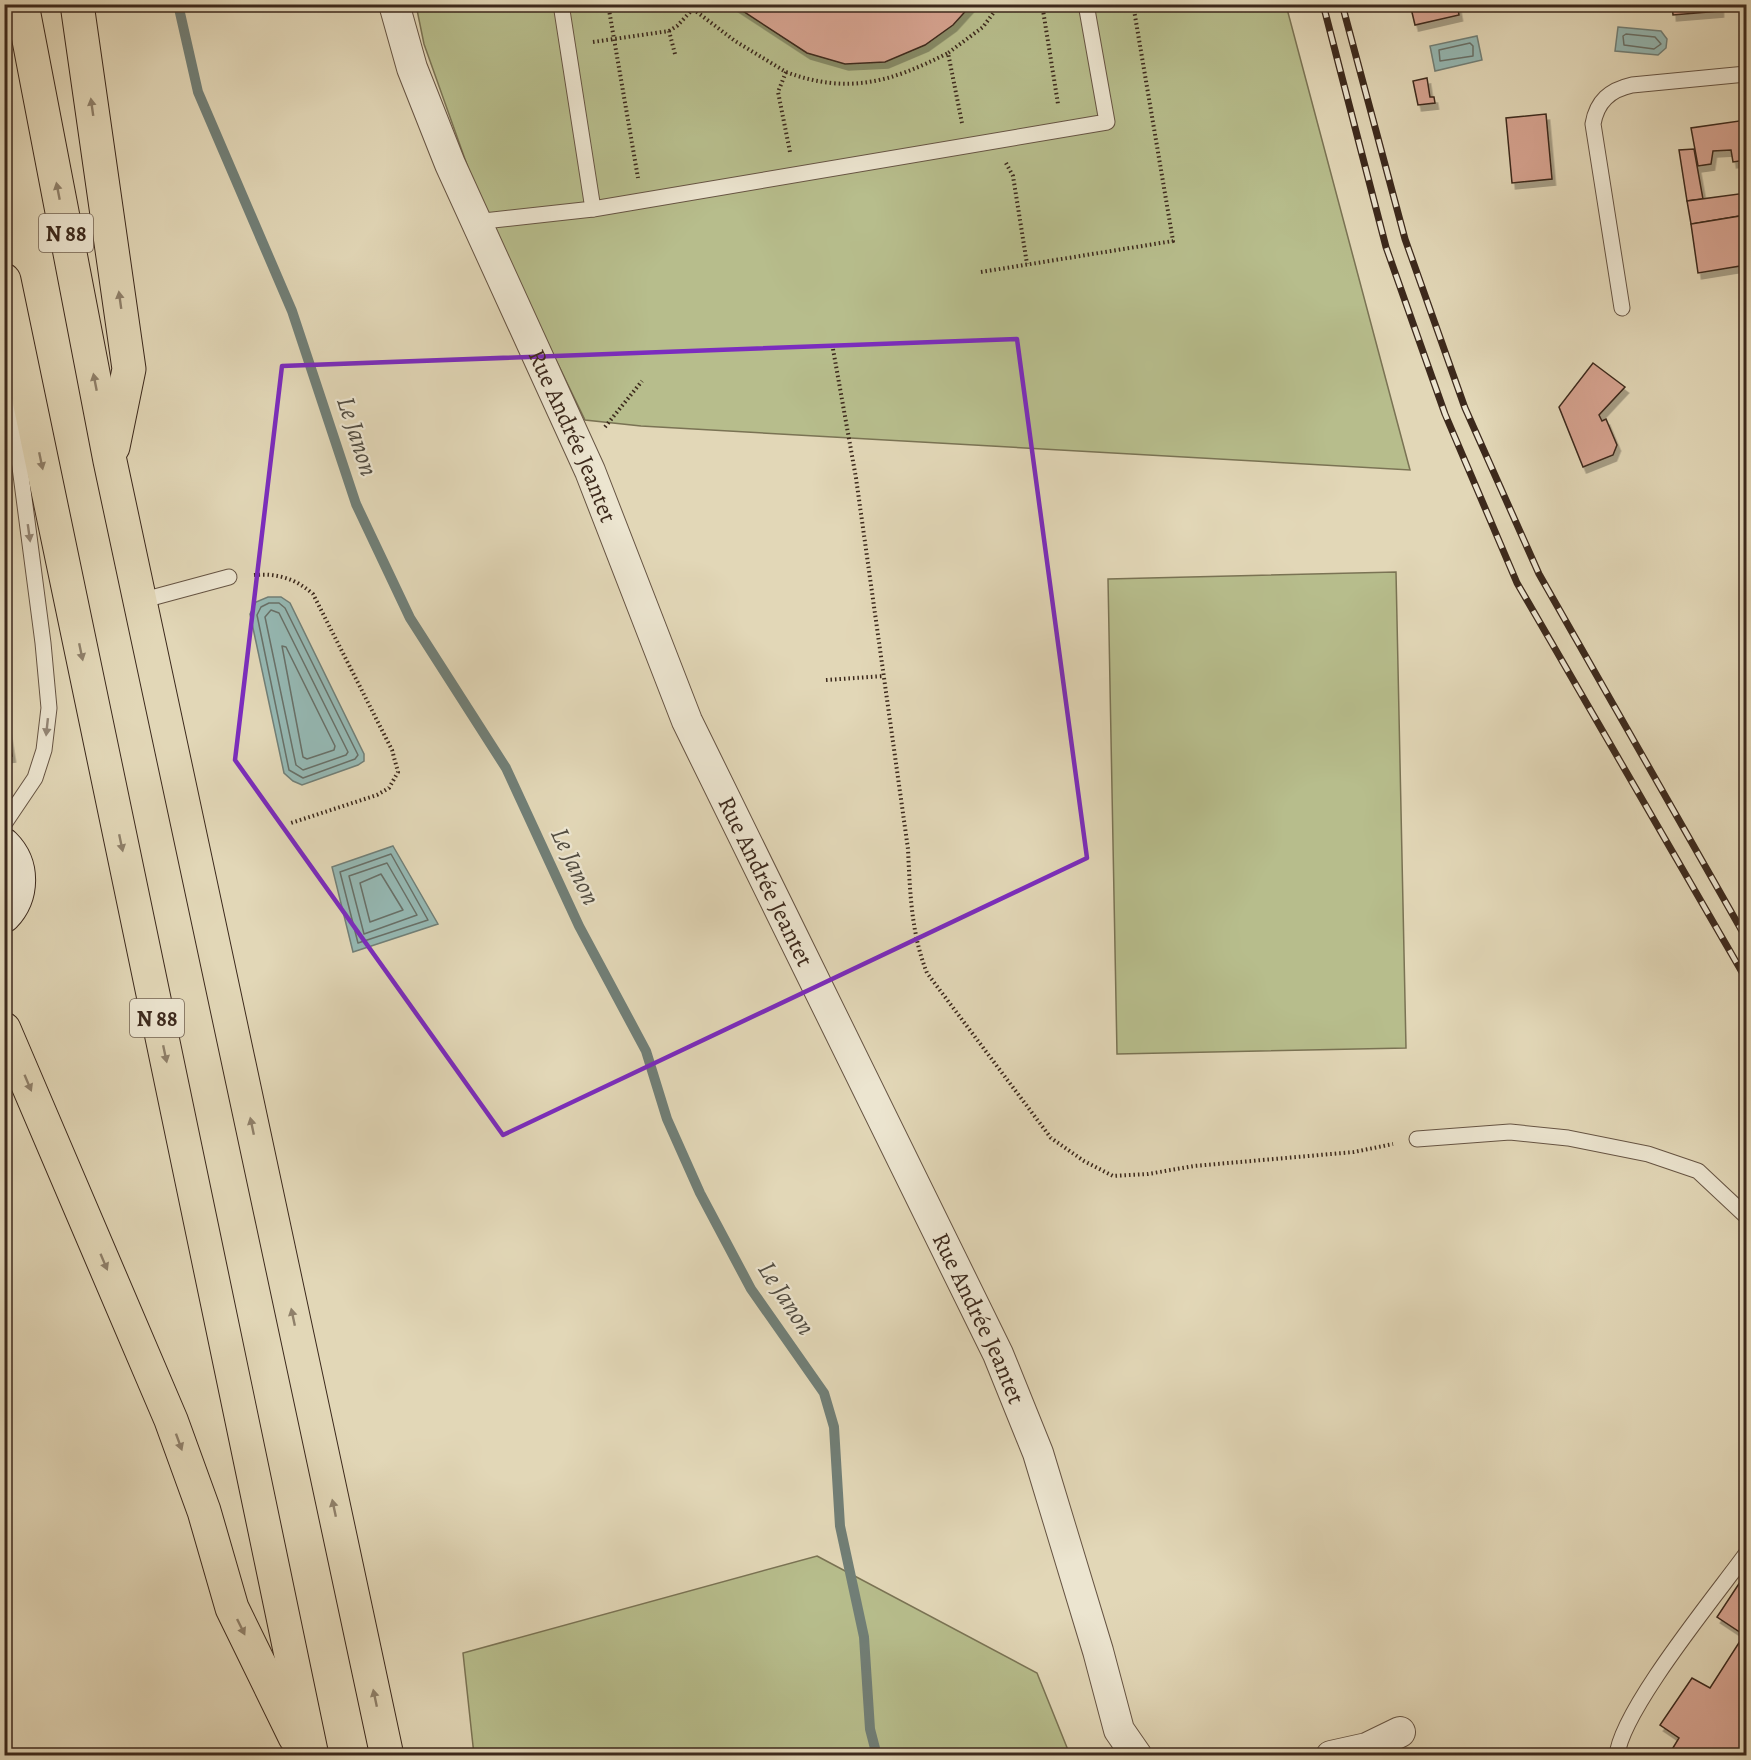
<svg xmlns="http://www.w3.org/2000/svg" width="1751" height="1760" font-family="Alegreya,serif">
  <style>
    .green { fill: #b7bd8c; stroke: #7a7354; stroke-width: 1.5 }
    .water { fill: #95b8b3; stroke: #717f77; stroke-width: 1.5 }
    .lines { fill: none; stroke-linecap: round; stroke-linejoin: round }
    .shore { stroke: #687068; stroke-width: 1.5 }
    .stream { stroke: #717f77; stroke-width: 10 }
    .building { fill: #d6a390; stroke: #3c291c; stroke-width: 1.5; filter: url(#shadow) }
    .service-casing { stroke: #665443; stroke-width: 17 }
    .minor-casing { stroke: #665443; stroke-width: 32 }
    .secondary-casing { stroke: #3c291c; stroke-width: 35 }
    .trunk-casing { stroke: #3c291c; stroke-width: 35 }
    .path { stroke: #3c291c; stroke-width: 4; stroke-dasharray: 1.5 3; stroke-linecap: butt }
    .service { stroke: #ece5d0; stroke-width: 15 }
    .minor { stroke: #ece5d0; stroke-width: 30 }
    .secondary { stroke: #ece5d0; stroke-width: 33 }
    .trunk { stroke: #e2d7b7; stroke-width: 33 }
    .rail-casing { stroke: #3c291c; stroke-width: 7 }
    .rail { stroke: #ece5d0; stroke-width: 4.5; stroke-dasharray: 14; stroke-linecap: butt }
    .oneway { fill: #8f806a }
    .oneway2 { fill: #948776 }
    .marked { fill: none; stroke: #7b2cbf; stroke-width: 4.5; stroke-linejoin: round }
    .labels { text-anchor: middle; stroke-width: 4.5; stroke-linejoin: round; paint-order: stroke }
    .shield { fill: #ece5d0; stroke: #716152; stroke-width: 1.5 }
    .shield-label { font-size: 22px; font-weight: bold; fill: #3c291c }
    .street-label { font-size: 24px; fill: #3c291c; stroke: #ece5d0 }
    .water-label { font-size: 26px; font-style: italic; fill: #524d42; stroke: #ece5d0 }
  </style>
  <defs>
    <filter id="shadow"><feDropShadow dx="3.5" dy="6" stdDeviation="0" flood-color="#0004"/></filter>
  </defs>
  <rect width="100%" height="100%" fill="#e2d7b7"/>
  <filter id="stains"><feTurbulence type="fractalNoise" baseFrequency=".00333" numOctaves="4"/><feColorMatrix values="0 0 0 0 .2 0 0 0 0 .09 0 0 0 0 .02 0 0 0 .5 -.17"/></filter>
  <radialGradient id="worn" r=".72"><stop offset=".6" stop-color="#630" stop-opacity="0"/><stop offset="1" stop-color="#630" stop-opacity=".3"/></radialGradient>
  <g class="green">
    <polygon points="416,5 1286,5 1410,470 641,426 585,420 482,207 424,44"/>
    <polygon points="1396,572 1406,1048 1117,1054 1108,579"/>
    <polygon points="817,1556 1037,1673 1070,1755 474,1755 463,1653"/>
  </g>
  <g class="water">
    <polygon points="1618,27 1661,31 1667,39 1666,48 1658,55 1615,51"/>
    <polygon points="1477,36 1482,60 1435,71 1430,46"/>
    <polygon points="268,597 281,597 290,603 364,754 364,761 358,765 302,785 293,781 284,773 250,614 256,602"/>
    <polygon points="393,846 438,924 353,952 332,867"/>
  </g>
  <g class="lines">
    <g class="shore">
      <polygon points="1626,34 1655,37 1661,44 1654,49 1624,45 1623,36"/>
      <polygon points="1470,43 1473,46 1473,56 1440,61 1439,50"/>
      <polygon points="269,603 279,603 285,608 358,755 355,759 303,778 289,770 257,615 261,607"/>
      <polygon points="271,610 279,613 348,752 346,755 303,770 296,765 265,617"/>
      <polygon points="282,646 286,647 335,746 334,750 307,759 303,757"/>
      <polygon points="391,854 428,920 358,943 340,872"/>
      <polygon points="387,863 417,915 364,934 349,876"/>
      <polygon points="381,874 403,910 370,922 360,883"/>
    </g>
    <polyline class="stream" points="178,4 198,92 292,311 356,504 410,618 506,768 579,926 646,1051 667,1119 700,1193 751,1289 824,1393 834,1427 840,1526 864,1637 870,1729 877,1756"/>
  </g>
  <g class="building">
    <polygon points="732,4 972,4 953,25 925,45 885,62 845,64 807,53"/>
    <polygon points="1410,4 1457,4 1459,15 1415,25"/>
    <polygon points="1672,4 1720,4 1720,11 1673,15"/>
    <polygon points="1427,78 1430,97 1434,97 1435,103 1418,105 1413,81"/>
    <polygon points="1546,114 1552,179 1512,183 1506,118"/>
    <polygon points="1746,120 1746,160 1733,162 1731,150 1713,151 1711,164 1698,166 1691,128"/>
    <polygon points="1694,149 1703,199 1687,201 1679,150"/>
    <polygon points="1746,193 1746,215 1691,224 1687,201"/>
    <polygon points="1746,215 1746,265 1698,273 1691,224"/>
    <polygon points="1593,363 1625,387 1599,415 1602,421 1606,419 1617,445 1613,455 1583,467 1559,407"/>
    <polygon points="4,707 12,756 4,757"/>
    <polygon points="1746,1573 1746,1737 1735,1756 1668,1756 1679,1738 1660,1725 1692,1678 1710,1688 1744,1635 1717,1617"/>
  </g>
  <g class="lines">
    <g class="service-casing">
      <g id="service">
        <polyline points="593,209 1107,122 1086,4"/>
        <polyline points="475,222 593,209 561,4"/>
        <path d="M1622,308l-29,-184c4,-23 17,-34 39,-39l114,-11"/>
        <polyline points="140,601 229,577"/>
        <polyline points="4,824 35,778 44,750 49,708 43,643 7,368"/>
        <polyline points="1417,1139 1510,1132 1568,1138 1648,1154 1698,1171 1746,1216"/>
        <path d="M1617,1756c3,-44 100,-162 129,-202"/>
      </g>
    </g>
    <g class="minor-casing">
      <g id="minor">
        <path id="s1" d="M394,4l18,64 38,96 140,307 97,250 311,633 40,99 60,198 21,79 18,26"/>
        <polyline points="1331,1756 1367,1748 1400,1732"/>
      </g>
    </g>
    <g class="secondary-casing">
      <path id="secondary" d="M4,845c20,20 19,51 0,71"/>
    </g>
    <g class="trunk-casing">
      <g id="trunk">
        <polyline points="22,4 110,461 387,1756"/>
        <polyline points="77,4 129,369 113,447"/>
        <polyline points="4,280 312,1756"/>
        <polyline points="4,1029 171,1420 204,1511 232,1608 295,1737"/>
      </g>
    </g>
    <g class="path">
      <polyline points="608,4 638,178"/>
      <polyline points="1042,4 1058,104"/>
      <polyline points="693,9 735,41 786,72 778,92 790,152"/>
      <polyline points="669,31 677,26 693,9 689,4"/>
      <polyline points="593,42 669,31 675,54"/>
      <path d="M786,72c62,23 105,10 162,-19"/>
      <polyline points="962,123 948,53 983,27 1000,4"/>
      <polyline points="1006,163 1013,176 1027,264"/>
      <polyline points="981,272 1173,241 1133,4"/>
      <path d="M833,349l23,129 52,371c2,42 3,84 19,124l124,165 33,23 29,15 35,-2 46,-8 160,-14 39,-8"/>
      <polyline points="605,427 642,381"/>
      <path d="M254,575c24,-2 42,4 59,19l79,156 6,22 -9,16 -12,7 -86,28"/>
      <polyline points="826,680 884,676"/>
    </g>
    <use href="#service" class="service"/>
    <use href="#minor" class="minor"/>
    <use href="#secondary" class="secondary"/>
    <use href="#trunk" class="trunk"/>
    <g class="rail-casing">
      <g id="rail">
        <polyline points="1323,4 1386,247 1445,414 1517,583 1746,979"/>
        <polyline points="1342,4 1405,239 1465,408 1539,574 1746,938"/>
      </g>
    </g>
    <use href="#rail" class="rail"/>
  </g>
  <defs><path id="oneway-solid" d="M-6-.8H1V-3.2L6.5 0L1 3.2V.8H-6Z" transform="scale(1.5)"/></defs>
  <g class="oneway">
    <use href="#oneway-solid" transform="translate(92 107) rotate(-98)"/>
    <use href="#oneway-solid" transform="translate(58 191) rotate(-101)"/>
    <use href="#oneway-solid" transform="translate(120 300) rotate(-98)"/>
    <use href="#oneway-solid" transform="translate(95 382) rotate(-101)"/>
    <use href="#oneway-solid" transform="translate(41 461) rotate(78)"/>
    <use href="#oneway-solid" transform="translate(81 652) rotate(78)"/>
    <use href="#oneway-solid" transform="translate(121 843) rotate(78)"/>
    <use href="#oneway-solid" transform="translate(165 1054) rotate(78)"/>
    <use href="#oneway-solid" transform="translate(28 1083) rotate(67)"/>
    <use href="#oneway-solid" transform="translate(252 1126) rotate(-102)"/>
    <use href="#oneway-solid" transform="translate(104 1262) rotate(67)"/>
    <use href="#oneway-solid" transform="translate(293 1317) rotate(-102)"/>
    <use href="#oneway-solid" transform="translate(179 1442) rotate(70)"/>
    <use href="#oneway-solid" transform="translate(334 1508) rotate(-102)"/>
    <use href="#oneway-solid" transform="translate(241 1627) rotate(64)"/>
    <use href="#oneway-solid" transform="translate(375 1698) rotate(-102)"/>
  </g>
  <g class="oneway2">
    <use href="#oneway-solid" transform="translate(29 533) rotate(82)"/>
    <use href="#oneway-solid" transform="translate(47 727) rotate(96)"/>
  </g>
  <path class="marked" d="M1017,339l70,519 -584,277 -268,-375 47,-394z"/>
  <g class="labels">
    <g class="shield">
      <rect x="39" y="214" width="54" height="38" rx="4.5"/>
      <rect x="130" y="999" width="54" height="38" rx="4.5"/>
    </g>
    <g class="shield-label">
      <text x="66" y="241">N 88</text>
      <text x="157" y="1026">N 88</text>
    </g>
    <g class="street-label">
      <text dy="8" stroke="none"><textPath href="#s1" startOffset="468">Rue Andrée Jeantet</textPath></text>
      <text dy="8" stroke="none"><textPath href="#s1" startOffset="954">Rue Andrée Jeantet</textPath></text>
      <text dy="8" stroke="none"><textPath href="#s1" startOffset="1440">Rue Andrée Jeantet</textPath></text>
    </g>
    <g class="water-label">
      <text transform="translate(358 436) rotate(72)" y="9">Le Janon</text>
      <text transform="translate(576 866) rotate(65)" y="9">Le Janon</text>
      <text transform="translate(787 1298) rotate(57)" y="9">Le Janon</text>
    </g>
  </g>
  <rect width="1751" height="1760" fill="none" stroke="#e2d7b7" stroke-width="24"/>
  <rect x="6" y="6" width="1739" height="1748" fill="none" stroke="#3c291c" stroke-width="3"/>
  <rect x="12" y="12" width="1727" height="1736" fill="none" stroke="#3c291c" stroke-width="1.5"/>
  <rect width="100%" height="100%" filter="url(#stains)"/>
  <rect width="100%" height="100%" fill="url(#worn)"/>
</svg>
